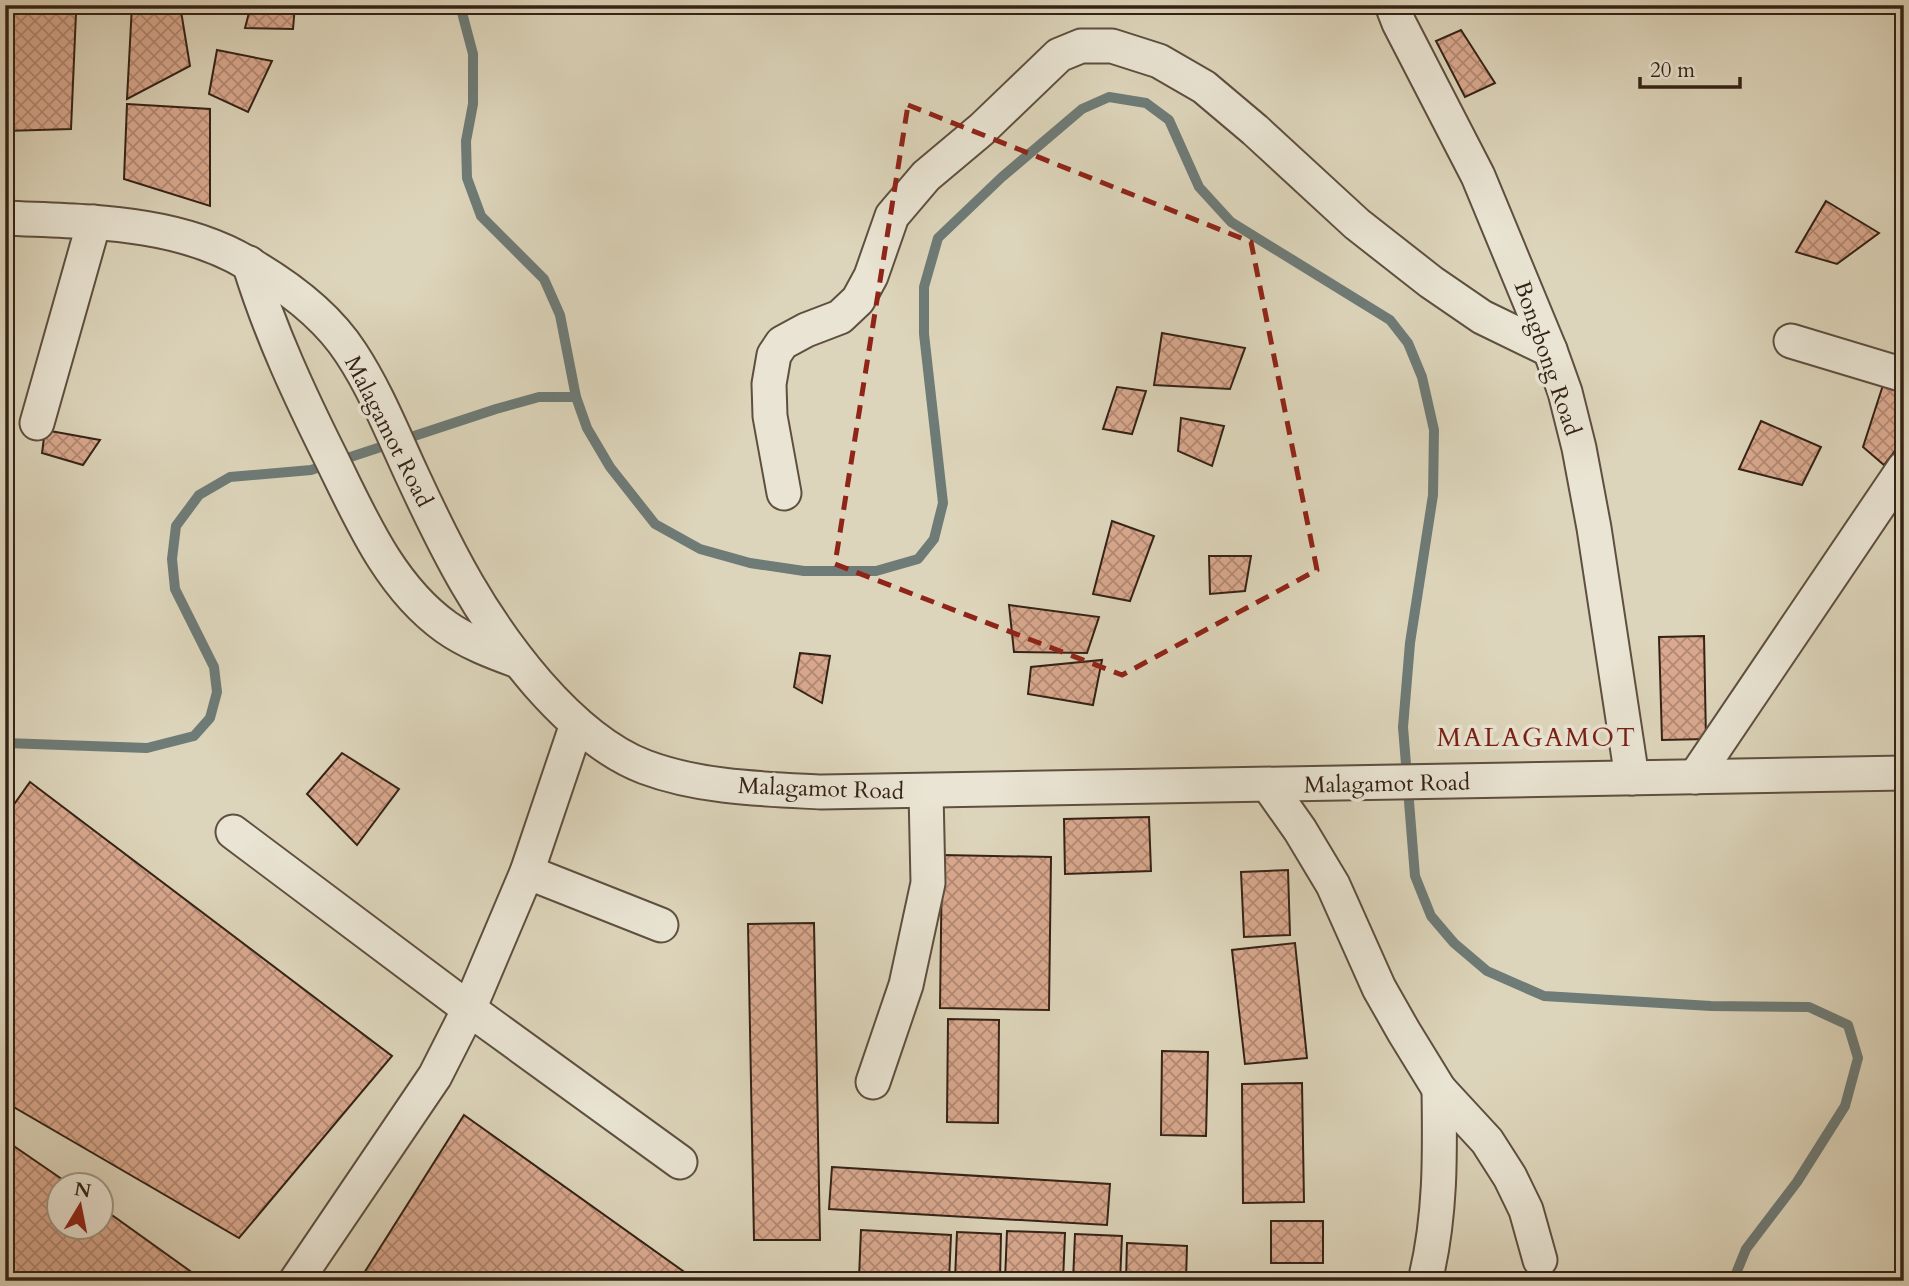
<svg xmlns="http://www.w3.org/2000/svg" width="1909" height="1286" font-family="Cardo,serif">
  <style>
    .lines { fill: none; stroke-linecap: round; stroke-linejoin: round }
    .stream { stroke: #6e7b77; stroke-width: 10 }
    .building { fill: url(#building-cross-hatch); stroke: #342216; stroke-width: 2 }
    .minor-casing { stroke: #5e4f3f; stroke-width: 37 }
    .minor { stroke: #e9e4d3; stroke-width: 33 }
    .marked { fill: none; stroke: #8f2418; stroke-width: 5; stroke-dasharray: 14 9; stroke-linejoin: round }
    .labels { text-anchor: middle; stroke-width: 7; stroke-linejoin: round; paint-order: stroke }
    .street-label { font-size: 23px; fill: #342216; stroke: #e9e4d3 }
    .quarter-label { font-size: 26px; letter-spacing: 2px; fill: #7a1f14; stroke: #e9e4d3 }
  </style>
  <defs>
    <pattern id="building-cross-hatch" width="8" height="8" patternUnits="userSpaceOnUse" patternTransform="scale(1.75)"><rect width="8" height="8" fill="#daa98f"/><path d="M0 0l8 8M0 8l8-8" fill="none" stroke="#b28974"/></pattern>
  </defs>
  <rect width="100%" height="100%" fill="#ddd5bb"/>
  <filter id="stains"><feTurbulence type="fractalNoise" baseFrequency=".00286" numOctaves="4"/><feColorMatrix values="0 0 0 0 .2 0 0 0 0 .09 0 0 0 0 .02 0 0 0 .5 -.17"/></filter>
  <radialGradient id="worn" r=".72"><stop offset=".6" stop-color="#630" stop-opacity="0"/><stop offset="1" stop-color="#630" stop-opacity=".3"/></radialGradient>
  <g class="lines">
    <g class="stream">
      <polyline points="460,5 473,54 473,104 466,141 467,178 481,216 544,279 560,315 576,397 587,428 610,467 655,524 700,549 750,563 804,571 876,571 918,559 934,539 943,503 924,334 924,287 938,238 1002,177 1082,109 1109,97 1146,103 1169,120 1199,187 1231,222 1390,320 1408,343 1422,377 1434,430 1433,495 1410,643 1403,727 1415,876 1431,916 1454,943 1487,971 1544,996 1711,1006 1809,1007 1848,1025 1858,1058 1845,1106 1797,1182 1746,1249 1733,1281"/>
      <polyline points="5,743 147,748 194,736 210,718 217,692 214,667 175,589 172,559 176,526 199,495 230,477 311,470 496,409 539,397 576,397"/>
    </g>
  </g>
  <g class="building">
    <polygon points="132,5 180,5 190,66 127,99"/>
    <polygon points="251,5 295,5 293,29 245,28"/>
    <polygon points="5,13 76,13 71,129 5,131"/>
    <polygon points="1461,30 1495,83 1465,97 1436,41"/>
    <polygon points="217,50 272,61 248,112 209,94"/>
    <polygon points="127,104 210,109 210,206 124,179"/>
    <polygon points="1826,201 1879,233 1837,264 1796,252"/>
    <polygon points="1162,333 1245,348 1230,389 1154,385"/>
    <polygon points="1884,382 1904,391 1904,439 1884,465 1863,447"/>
    <polygon points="1117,387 1146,391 1132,434 1103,429"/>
    <polygon points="1181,418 1224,426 1212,466 1178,451"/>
    <polygon points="1761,421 1821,447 1802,485 1739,469"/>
    <polygon points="45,430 100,440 83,465 42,453"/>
    <polygon points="1112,521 1154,536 1130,601 1093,594"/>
    <polygon points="1209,556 1251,556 1245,591 1210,594"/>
    <polygon points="1009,605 1099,617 1087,653 1014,652"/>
    <polygon points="1704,636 1706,739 1662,740 1659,637"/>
    <polygon points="800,653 830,656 822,703 794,687"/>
    <polygon points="1102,660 1093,705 1028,694 1031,667"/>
    <polygon points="342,753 399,789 357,845 307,794"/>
    <polygon points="30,782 392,1056 239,1238 5,1102 5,817"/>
    <polygon points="1149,817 1151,871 1065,874 1064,819"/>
    <polygon points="942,855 1051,857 1049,1010 940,1008"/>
    <polygon points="1288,870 1290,935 1244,937 1241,872"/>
    <polygon points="814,923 820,1240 754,1240 748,924"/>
    <polygon points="1295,943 1307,1058 1245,1064 1232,950"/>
    <polygon points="948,1019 999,1020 998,1123 947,1122"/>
    <polygon points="1162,1051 1208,1052 1206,1136 1161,1135"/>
    <polygon points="1302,1083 1304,1202 1243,1203 1242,1084"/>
    <polygon points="464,1115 697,1281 359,1281"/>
    <polygon points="5,1140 69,1184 60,1184 60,1226 102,1226 102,1208 204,1281 5,1281"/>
    <polygon points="832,1167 1110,1184 1107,1225 829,1209"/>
    <rect x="1271" y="1221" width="52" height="42"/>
    <polygon points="861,1230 951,1235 949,1281 859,1278"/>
    <polygon points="1007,1231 1065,1233 1063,1281 1005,1280"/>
    <polygon points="957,1232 1001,1234 1000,1280 955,1279"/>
    <polygon points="1075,1234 1122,1236 1120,1281 1073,1281"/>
    <polygon points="1127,1243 1187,1246 1186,1281 1126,1281"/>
  </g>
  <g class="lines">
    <g class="minor-casing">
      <g id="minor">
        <polyline points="1392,5 1399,23 1478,176 1550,350 1565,392 1579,448 1594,528 1632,778"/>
        <path d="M5,218c82,4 171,2 244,46 38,22 78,52 102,89 25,38 42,81 61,122 36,78 69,143 126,209 29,33 65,67 107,83 56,21 119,22 177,25l1082,-19"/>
        <path d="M249,263c21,69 51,133 83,197 29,59 58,127 114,167 21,15 47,25 72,34"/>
        <polyline points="1791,341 1904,375"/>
        <polyline points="37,423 94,222"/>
        <polyline points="784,493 770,416 769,384 774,355 782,343 806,330 840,317 858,300 871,276 892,216 926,176 982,129 1059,55 1081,46 1112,46 1159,61 1204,87 1255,130 1357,224 1431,282 1482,317 1550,350"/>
        <polyline points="1695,777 1904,468"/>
        <polyline points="1269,786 1300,830 1333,885 1379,988 1404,1032 1439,1089 1487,1141 1510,1177 1526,1210 1540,1260"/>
        <polyline points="233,832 469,1009 680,1162"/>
        <polyline points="527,872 661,925"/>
        <polyline points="873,1082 906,985 928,883 926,792"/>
        <polyline points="296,1281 435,1076 469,1009 527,872 577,724"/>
        <path d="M1425,1281c16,-64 15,-127 14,-192"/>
      </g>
    </g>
    <use href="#minor" class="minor"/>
  </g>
  <path class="marked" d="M908,105l343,137 66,328 -195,105 -287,-111z"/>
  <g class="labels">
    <g class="street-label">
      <text transform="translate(1548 358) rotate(71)" y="8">Bongbong Road</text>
      <text transform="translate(389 431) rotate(63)" y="8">Malagamot Road</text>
      <text transform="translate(1387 783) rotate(-1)" y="8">Malagamot Road</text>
      <text transform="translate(821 788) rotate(2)" y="8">Malagamot Road</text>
    </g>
    <g class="quarter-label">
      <text x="1537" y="746">MALAGAMOT</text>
    </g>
  </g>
  <rect width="1909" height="1286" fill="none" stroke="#ddd5bb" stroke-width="28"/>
  <rect x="7" y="7" width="1895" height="1272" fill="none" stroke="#342216" stroke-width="3.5"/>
  <rect x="14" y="14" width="1881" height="1258" fill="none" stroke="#342216" stroke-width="2"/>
  <g transform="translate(80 1206) rotate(10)"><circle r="33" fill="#e9e4d3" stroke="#a19687" stroke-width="2"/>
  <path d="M0-5L12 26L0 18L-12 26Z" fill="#8f2418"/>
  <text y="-10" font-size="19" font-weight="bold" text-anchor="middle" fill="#342216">N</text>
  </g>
  <path d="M1640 77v10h100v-10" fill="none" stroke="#342216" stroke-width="3.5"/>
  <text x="1650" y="77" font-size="21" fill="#342216" stroke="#e9e4d3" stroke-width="5" paint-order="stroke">20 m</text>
  <rect width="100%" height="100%" filter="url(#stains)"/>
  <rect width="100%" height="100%" fill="url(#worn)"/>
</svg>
